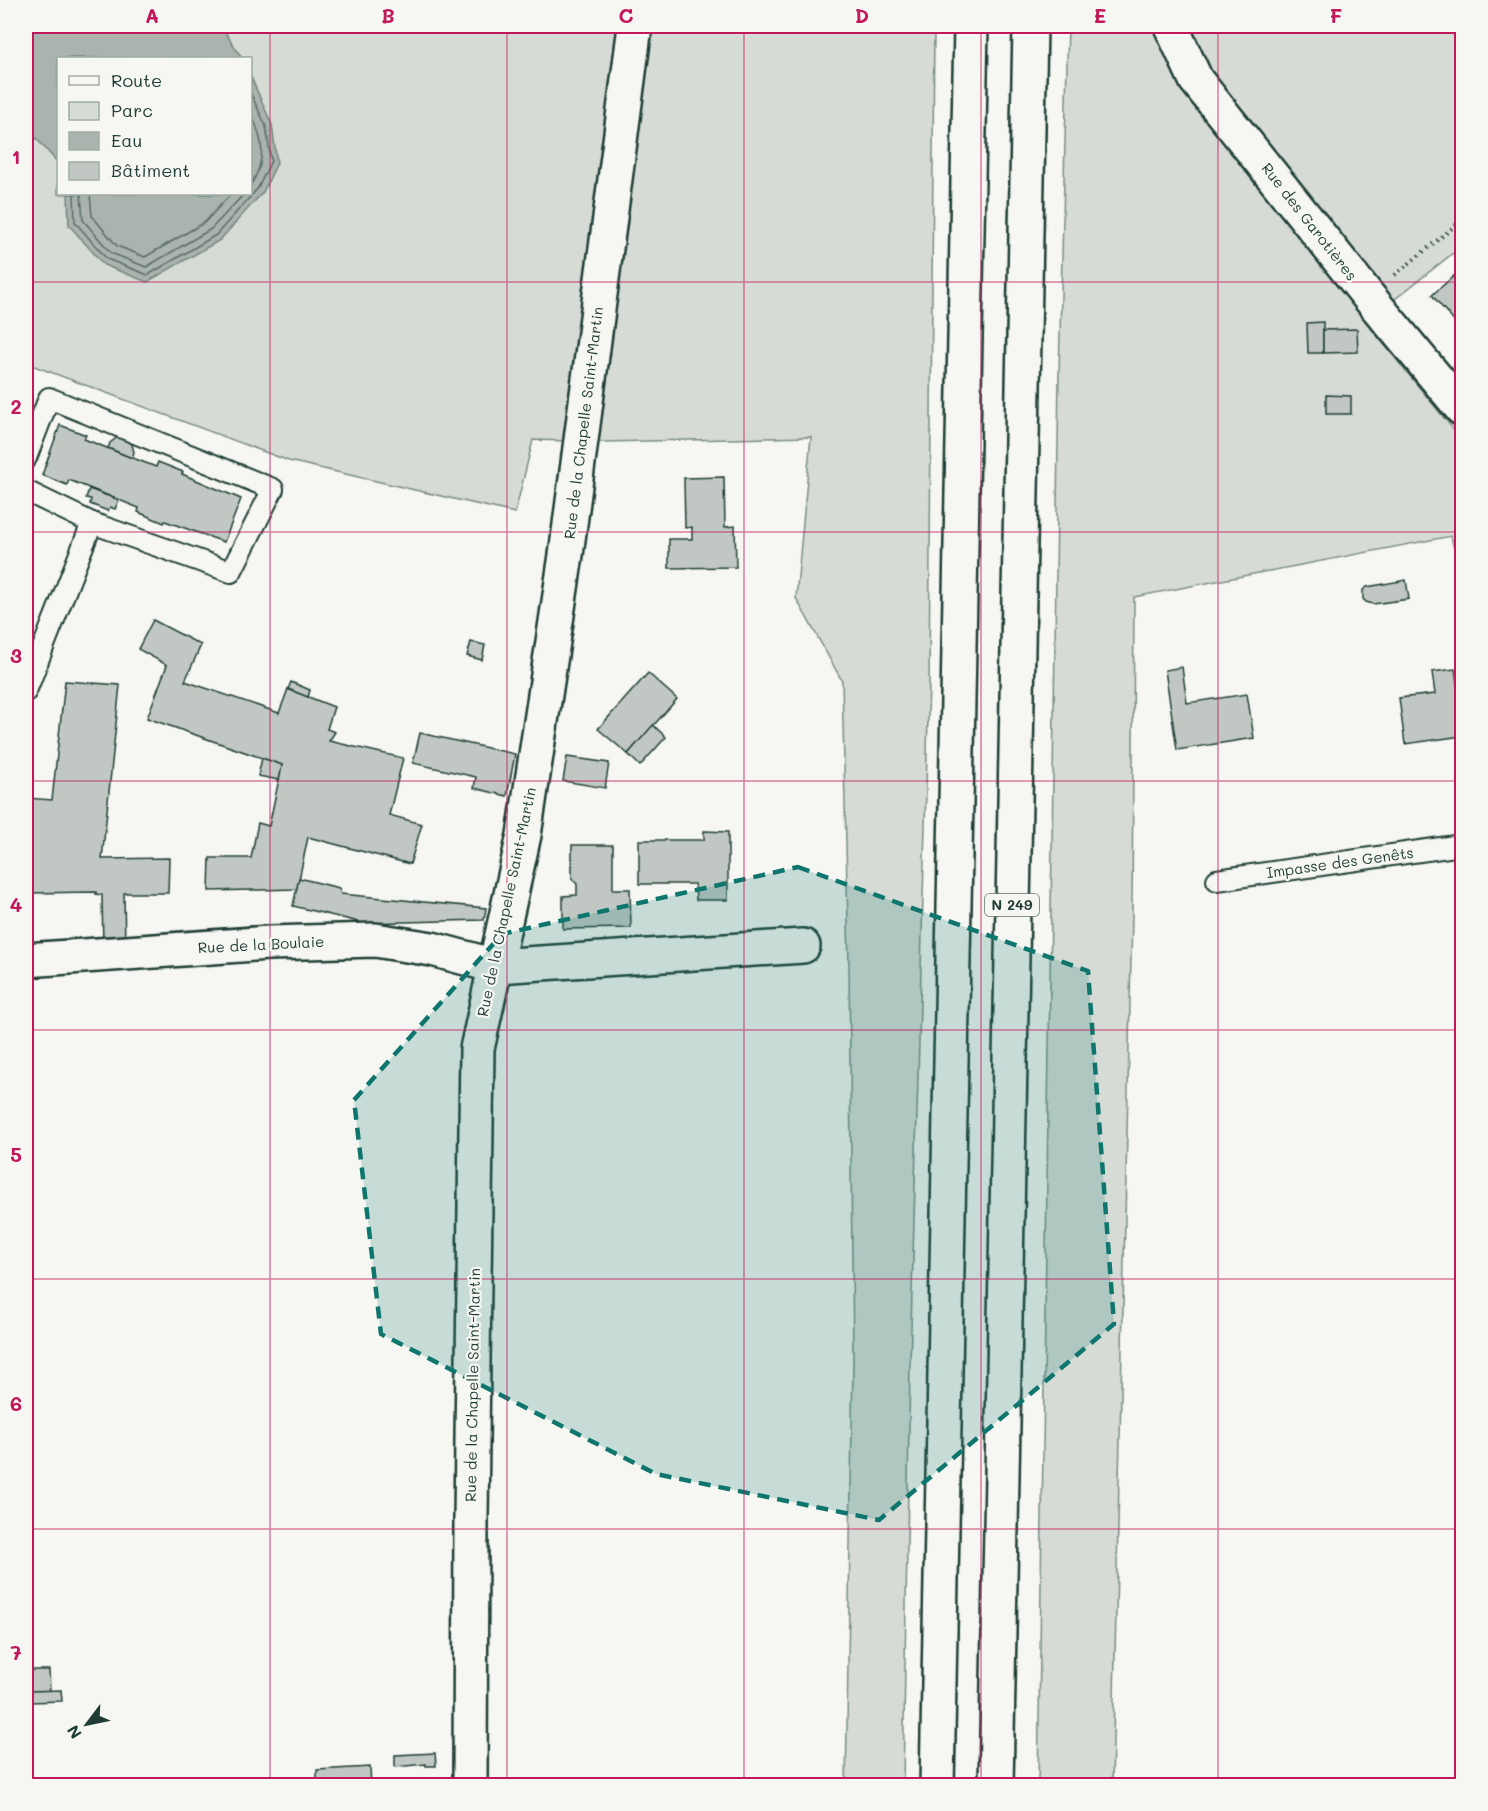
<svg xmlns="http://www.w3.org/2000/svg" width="1488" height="1811" font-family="Mali,sans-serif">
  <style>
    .green { fill: #d6dbd6; stroke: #7a8c85; stroke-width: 1.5; fill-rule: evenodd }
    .water { fill: #aab3ae; stroke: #72847d; stroke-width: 1.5 }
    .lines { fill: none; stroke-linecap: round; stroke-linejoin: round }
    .shore { stroke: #576c65; stroke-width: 1.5 }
    .building { fill: #c1c8c3; stroke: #1f3d34; stroke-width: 1.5 }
    .service-casing { stroke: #1f3d34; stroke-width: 24 }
    .minor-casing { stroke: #1f3d34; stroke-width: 38 }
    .trunk-casing { stroke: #1f3d34; stroke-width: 38 }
    .path { stroke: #1f3d34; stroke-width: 4; stroke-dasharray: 1.5 4.5; stroke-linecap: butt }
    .service { stroke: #f6f6f2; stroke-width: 20 }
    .minor { stroke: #f6f6f2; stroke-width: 33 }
    .trunk { stroke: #f6f6f2; stroke-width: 33 }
    .marked { fill: #0f766e; fill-opacity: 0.2; stroke: #0f766e; stroke-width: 4.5; stroke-dasharray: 12 8; stroke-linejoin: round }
    .grid { fill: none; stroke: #c2185b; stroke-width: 1.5; stroke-opacity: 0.55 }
    .labels { text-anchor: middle; stroke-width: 4.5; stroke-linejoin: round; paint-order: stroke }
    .shield { fill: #f6f6f2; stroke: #60746d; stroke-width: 1.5 }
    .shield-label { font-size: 14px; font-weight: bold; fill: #1f3d34 }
    .street-label { font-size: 15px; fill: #1f3d34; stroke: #f6f6f2 }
    .neatline { fill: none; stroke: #c2185b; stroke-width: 2 }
    .grid-label { font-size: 20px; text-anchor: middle; font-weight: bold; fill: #c2185b }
  </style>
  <rect width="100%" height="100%" fill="#f6f6f2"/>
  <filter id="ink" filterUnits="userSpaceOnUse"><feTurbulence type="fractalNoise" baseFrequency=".0167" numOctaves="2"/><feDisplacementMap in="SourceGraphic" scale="12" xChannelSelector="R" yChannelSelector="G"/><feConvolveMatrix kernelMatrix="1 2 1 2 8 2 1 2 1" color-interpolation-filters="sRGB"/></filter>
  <g filter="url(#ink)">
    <g class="green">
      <path d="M26,26h908l-5,655 -19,684 -7,420h-57l7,-423 -4,-397 -7,-284 -46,-83 15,-161 -206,5 -72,-2 -18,73 -226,-52 -263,-98zM58,58h192v136h-192z"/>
      <polygon points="1068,26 1462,26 1462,246 1366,322 1462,440 1462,581 1451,536 1134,597 1132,915 1112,1785 1038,1786 1059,374"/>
    </g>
    <g class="water">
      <polygon points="26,26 221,26 242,58 58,58 58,163 35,137 26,134"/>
      <polygon points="251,77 272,125 277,163 263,192 220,240 147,282 104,265 69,225 68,194 250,194"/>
    </g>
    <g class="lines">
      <g class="shore">
        <path d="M250,110c13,29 18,49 0,76"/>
        <polyline points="74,194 75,222 107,259 148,275 216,235 258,188 271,161 266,126 250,92"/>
        <polyline points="81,194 83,220 111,253 146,267 211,229 244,194"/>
        <polyline points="90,194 92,216 117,246 145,257 205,222 231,194"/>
      </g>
    </g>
    <g class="building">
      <polygon points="1462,269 1462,331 1432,295"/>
      <polygon points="1323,322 1323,353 1308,353 1307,323"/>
      <polygon points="1357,329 1358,352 1323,353 1323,330"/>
      <polygon points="1326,395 1351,396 1351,414 1326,414"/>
      <polygon points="60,425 86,435 84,439 156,467 158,462 183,472 182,474 241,499 224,542 165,521 164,523 138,512 139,508 69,480 67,485 42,475"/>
      <polygon points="119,436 131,441 134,452 132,458 108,448 110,443"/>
      <polygon points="724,477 725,527 735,526 736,567 669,568 669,539 692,539 692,527 685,528 684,478"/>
      <polygon points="89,489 119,500 115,509 110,507 108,511 90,504 91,499 86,498"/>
      <polygon points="1406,580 1409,599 1373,604 1366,602 1363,599 1363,590 1367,587"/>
      <polygon points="153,620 201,645 185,681 279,713 288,689 334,707 327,729 335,732 329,741 403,758 389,815 422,824 410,864 308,837 297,889 209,891 210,858 251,858 258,823 269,826 282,765 147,718 167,665 138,649"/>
      <polygon points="471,642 485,645 482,660 467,656"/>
      <polygon points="1182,667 1187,703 1247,694 1254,738 1177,750 1165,670"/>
      <polygon points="1455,669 1458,690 1462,690 1462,736 1405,744 1399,698 1435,694 1432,672"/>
      <polygon points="648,673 677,699 628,754 598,729"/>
      <polygon points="65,681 120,685 102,859 169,858 168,893 124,893 125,946 103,947 102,895 96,894 96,892 28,893 28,895 26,895 26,805 27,798 52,800"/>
      <polygon points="291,682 310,690 308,697 288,689"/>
      <polygon points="653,725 666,737 640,766 628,754"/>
      <polygon points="420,733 515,754 507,796 474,788 476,777 413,763"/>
      <polygon points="567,757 609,763 605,788 563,781"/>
      <polygon points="262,758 282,765 279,780 258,776"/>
      <polygon points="704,831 728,832 728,900 696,900 695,884 639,884 639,840 704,840"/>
      <polygon points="572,845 613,845 613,889 630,889 631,928 563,929 563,896 577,895 577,884 572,879"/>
      <polygon points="299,878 339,888 341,894 486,908 484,920 363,923 293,906"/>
      <polygon points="29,1670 49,1670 50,1691 30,1691"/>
      <polygon points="61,1690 62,1701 29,1702 30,1691"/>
      <polygon points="435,1753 436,1766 426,1766 426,1764 395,1767 395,1755"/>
      <polygon points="370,1767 371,1786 317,1786 317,1770"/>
    </g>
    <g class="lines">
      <g class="service-casing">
        <g id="service">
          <polyline points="26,458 49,398 273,489 231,572 92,523 26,491"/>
          <polyline points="26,691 92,523"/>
          <polyline points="1217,880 1462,845"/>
        </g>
      </g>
      <g class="minor-casing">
        <g id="minor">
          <polyline points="1171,26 1196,80 1368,296 1462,409"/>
          <polyline points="26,960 269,943 375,940 432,949 495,966 803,946"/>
          <polyline points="470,1786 471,1519 477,1049 524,835 566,555 635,26"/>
        </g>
      </g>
      <g class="trunk-casing">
        <g id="trunk">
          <polyline points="937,1786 971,26"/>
          <polyline points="996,1786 1030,26"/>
        </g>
      </g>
      <polyline class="path" points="1395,275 1462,220"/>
      <use href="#service" class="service"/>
      <use href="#minor" class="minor"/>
      <use href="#trunk" class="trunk"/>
    </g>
  </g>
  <path class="marked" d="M798,867l290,104 26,353 -235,196 -223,-46 -275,-140 -27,-234 148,-166z"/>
  <path class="grid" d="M270,26v1760M507,26v1760M744,26v1760M981,26v1760M1218,26v1760M26,282h1436M26,532h1436M26,781h1436M26,1030h1436M26,1279h1436M26,1529h1436"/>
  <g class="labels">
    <rect class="shield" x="985" y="894" width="54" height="22" rx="4.5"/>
    <g class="shield-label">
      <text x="1012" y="910">N 249</text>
    </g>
    <g class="street-label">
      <text transform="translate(1309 222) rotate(52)" y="5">Rue des Garotières</text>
      <text transform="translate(584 423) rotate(-83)" y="5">Rue de la Chapelle Saint-Martin</text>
      <text transform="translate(1340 863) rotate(-8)" y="5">Impasse des Genêts</text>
      <text transform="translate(507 902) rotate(-78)" y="5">Rue de la Chapelle Saint-Martin</text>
      <text transform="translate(261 945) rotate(-3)" y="5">Rue de la Boulaie</text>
      <text transform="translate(473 1385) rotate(-89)" y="5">Rue de la Chapelle Saint-Martin</text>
    </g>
  </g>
  <rect width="1488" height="1811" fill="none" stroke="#f6f6f2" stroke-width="66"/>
  <rect x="57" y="57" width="195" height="138" fill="#f6f6f2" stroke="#a0aca6" stroke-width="1.5"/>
  <rect x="69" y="76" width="30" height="9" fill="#f6f6f2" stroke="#a0aca6" stroke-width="1.5"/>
  <text x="111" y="87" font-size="18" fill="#1f3d34">Route</text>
  <rect x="69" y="102" width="30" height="18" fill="#d6dbd6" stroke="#a0aca6" stroke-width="1.5"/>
  <text x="111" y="117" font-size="18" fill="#1f3d34">Parc</text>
  <rect x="69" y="132" width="30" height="18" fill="#aab3ae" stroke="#a0aca6" stroke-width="1.5"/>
  <text x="111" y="147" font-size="18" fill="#1f3d34">Eau</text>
  <rect x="69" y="162" width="30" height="18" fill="#c1c8c3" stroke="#a0aca6" stroke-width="1.5"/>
  <text x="111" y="177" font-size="18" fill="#1f3d34">Bâtiment</text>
  <g transform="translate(87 1724) rotate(238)" stroke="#f6f6f2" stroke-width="4.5" paint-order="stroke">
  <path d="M0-4.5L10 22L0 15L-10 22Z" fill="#1f3d34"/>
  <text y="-9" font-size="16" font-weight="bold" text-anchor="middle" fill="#1f3d34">N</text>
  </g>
  <rect x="33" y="33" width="1422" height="1745" class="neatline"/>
  <g class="grid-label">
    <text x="152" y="23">A</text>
    <text x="388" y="23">B</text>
    <text x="626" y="23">C</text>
    <text x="862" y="23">D</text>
    <text x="1100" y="23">E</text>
    <text x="1336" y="23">F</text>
    <text x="16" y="164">1</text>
    <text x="16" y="414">2</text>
    <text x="16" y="663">3</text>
    <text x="16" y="912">4</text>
    <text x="16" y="1162">5</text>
    <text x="16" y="1411">6</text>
    <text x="16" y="1660">7</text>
  </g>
</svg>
